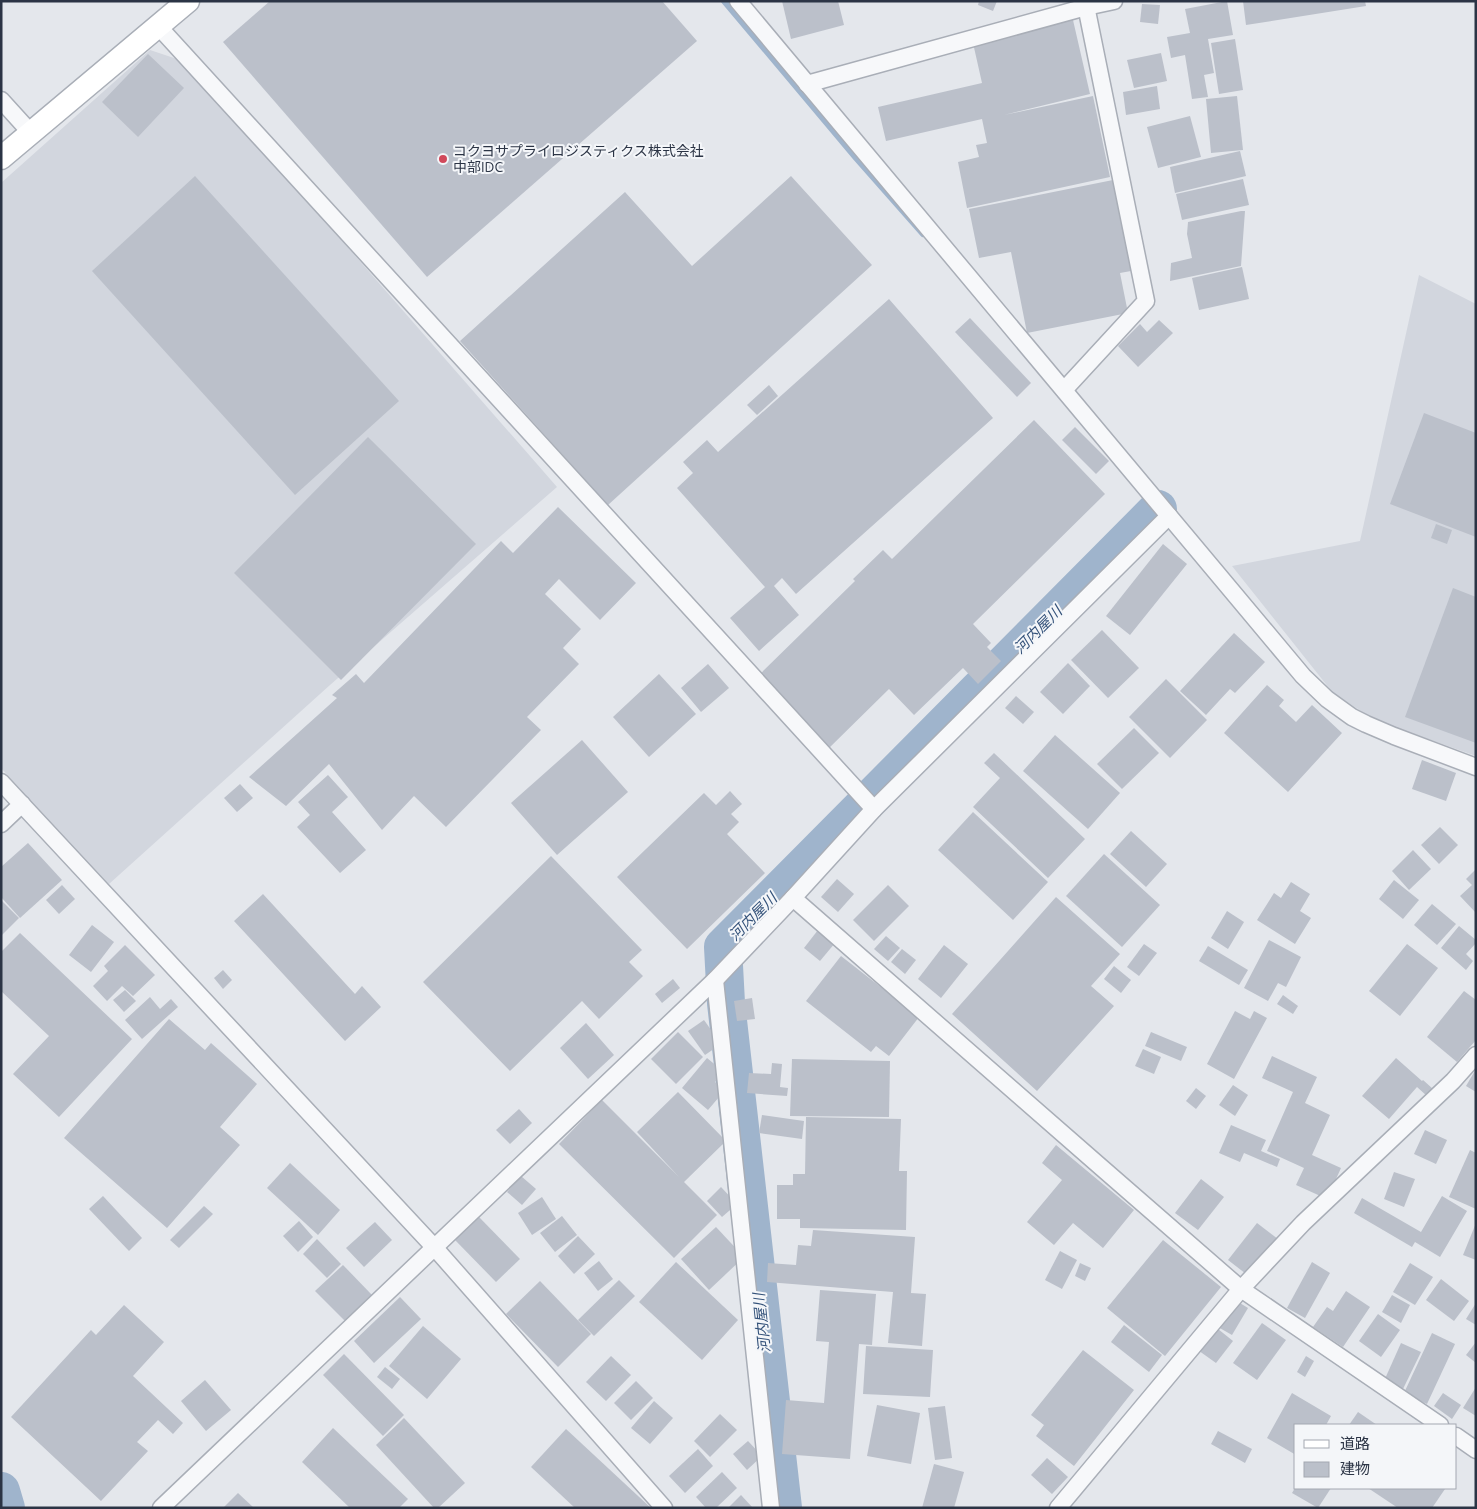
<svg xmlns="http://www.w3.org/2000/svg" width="1477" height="1509" font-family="Ubuntu,'Noto Sans JP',sans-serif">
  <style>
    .built { fill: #d2d6de }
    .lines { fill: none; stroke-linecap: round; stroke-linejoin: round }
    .stream { stroke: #9fb4cc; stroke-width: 6 }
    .river { stroke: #9fb4cc; stroke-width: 38 }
    .building { fill: #bbc0ca }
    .street-casing { stroke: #a9aeb7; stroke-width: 19 }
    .secondary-casing { stroke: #a9aeb7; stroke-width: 25 }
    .street { stroke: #f7f8fa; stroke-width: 16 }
    .secondary { stroke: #fff; stroke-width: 22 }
    .poi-dot { fill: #d1495b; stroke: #f4f6f9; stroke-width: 2 }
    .labels { text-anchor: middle; stroke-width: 4; stroke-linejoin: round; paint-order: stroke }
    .poi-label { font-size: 14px; fill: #2b3445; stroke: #f4f6f9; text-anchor: start }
    .water-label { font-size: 15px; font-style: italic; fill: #34527a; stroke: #f4f6f9 }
  </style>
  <rect width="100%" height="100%" fill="#e4e7ec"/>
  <g class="built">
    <polygon points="150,50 186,62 557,487 330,685 109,884 1,768 1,183"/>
    <polygon points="1419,275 1476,304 1476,756 1375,720 1333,693 1232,566 1360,541"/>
  </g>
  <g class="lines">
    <polyline class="stream" points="724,1 856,158 923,234"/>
    <g class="river">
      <polyline points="1,1491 6,1508"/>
      <polyline points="783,1508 726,1003 723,947 1158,509"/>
    </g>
  </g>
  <g class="building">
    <polygon points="270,1 662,1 697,41 427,277 223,42"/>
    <polygon points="782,1 838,1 844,25 791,39"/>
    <polygon points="979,1 997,1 993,11 978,5"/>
    <polygon points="1227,1 1233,35 1208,39 1214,73 1204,75 1208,97 1192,99 1185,55 1171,58 1167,37 1190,33 1185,9"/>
    <polygon points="1243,1 1365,1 1366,6 1246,25"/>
    <polygon points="1142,4 1160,5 1158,24 1140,22"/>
    <polygon points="1073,20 1090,94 1004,115 1093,96 1110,177 967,208 958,162 979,157 976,145 987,143 982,119 886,141 878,107 982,83 973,43"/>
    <polygon points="1235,39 1243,90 1219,94 1211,43"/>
    <polygon points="1161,53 1167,81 1134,88 1127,60"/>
    <polygon points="148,54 184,88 138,137 102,102"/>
    <polygon points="1157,86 1160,109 1126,115 1123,92"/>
    <polygon points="1237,96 1243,150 1211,153 1206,99"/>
    <polygon points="1190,116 1201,157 1158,168 1147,127"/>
    <polygon points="1240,151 1246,176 1175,193 1170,167"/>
    <polygon points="195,176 399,401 295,495 92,271"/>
    <polygon points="791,176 872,265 608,505 460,341 625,192 692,266"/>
    <polygon points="1243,179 1249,205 1182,220 1176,194"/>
    <polygon points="1113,180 1131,271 1120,273 1128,313 1027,333 1011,252 979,258 969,209"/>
    <polygon points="1241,211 1245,211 1241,266 1170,281 1171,263 1192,258 1187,234 1188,222"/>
    <polygon points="1242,267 1249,299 1199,310 1192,278"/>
    <polygon points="889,299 993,418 796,594 782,578 774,586 799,615 759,651 730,618 765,587 677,488 693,473 683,462 707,440 718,452"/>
    <polygon points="970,318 1031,383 1017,397 955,332"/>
    <polygon points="1159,320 1173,333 1138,367 1118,346 1140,324 1147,332"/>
    <polygon points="769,385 778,396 757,415 747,405"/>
    <polygon points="1424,413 1476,433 1476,537 1390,504"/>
    <polygon points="1034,420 1105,494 973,624 991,643 987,647 1001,661 978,684 963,668 914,715 889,689 826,751 756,678 855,581 853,579 883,550 892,559"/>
    <polygon points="1075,427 1109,461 1096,474 1062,440"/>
    <polygon points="368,437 476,544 341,680 234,573"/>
    <polygon points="558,507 636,583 600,620 559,579 545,594 581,629 563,648 579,664 527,717 541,730 446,827 414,796 382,830 329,764 286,806 249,777 337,698 332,695 356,674 364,683 501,541 513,553"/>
    <polygon points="1436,524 1452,530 1447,544 1431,538"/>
    <polygon points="1163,544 1187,564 1130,635 1106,616"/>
    <polygon points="1453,588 1476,597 1476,743 1405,717"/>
    <polygon points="1102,630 1139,668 1108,698 1071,660"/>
    <polygon points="1234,633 1265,662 1235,693 1230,689 1206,715 1180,691"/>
    <polygon points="1068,663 1090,686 1063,714 1040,692"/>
    <polygon points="708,664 729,688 701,712 681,688"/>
    <polygon points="659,674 696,714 649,757 613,717"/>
    <polygon points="1166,679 1207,720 1170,758 1129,717"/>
    <polygon points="1267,685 1284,700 1279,706 1296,722 1312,705 1342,733 1288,792 1224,733"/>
    <polygon points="1016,696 1034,712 1023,724 1005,708"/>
    <polygon points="1134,728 1159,753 1122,789 1097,764"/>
    <polygon points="1055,735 1120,793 1088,829 1023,771"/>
    <polygon points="582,740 628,792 557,855 511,803"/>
    <polygon points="994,753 1085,839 1048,878 973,807 1000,778 984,763"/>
    <polygon points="1422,760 1456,773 1446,801 1412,789"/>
    <polygon points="328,775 348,797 332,812 366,850 340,873 297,827 310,815 298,802"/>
    <polygon points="240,784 253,798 237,812 224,798"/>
    <polygon points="730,791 742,804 731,814 739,822 727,834 765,873 687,949 617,877 704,793 716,805"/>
    <polygon points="973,812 1048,882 1013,920 938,850"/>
    <polygon points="1440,827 1458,845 1439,864 1421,845"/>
    <polygon points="1131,831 1167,864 1146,887 1110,854"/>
    <polygon points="28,843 62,880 20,918 1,897 1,867"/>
    <polygon points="1413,850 1431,869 1409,890 1392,871"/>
    <polygon points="1104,854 1160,905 1122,947 1066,896"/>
    <polygon points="551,856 642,950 629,962 643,976 599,1019 582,1001 510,1071 423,982"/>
    <polygon points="1476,869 1476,913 1460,896 1472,885 1466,879"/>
    <polygon points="837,879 854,894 838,912 821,897"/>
    <polygon points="1394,880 1419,900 1403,919 1379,899"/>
    <polygon points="1291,882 1310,894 1300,911 1311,918 1295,944 1257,920 1274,893 1281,898"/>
    <polygon points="62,885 75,899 59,914 46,900"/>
    <polygon points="888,885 909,906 874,941 853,920"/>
    <polygon points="263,894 355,994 362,986 381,1007 345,1041 234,921"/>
    <polygon points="1056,897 1120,954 1091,986 1114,1006 1037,1091 952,1014"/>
    <polygon points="1,900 19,918 1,936"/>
    <polygon points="1432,904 1456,924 1437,945 1414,925"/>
    <polygon points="1227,911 1244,922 1228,949 1211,938"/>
    <polygon points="92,925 114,942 91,972 69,955"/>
    <polygon points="1459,926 1476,940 1476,943 1466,954 1473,961 1466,970 1441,948"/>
    <polygon points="818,930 835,943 820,961 804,948"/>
    <polygon points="20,933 132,1039 59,1117 13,1074 49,1036 1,991 1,952"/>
    <polygon points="886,936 900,948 888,961 874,949"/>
    <polygon points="1269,940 1301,957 1286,987 1278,983 1268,1001 1244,988"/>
    <polygon points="1144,944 1157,953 1139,976 1127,967"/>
    <polygon points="1407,944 1438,968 1400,1016 1369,991"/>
    <polygon points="125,945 155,975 133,996 122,986 107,1001 93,986 108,971 104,966"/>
    <polygon points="944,945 968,964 941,998 918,979"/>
    <polygon points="1208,946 1248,970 1239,985 1199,961"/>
    <polygon points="902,949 916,960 905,974 891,962"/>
    <polygon points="841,956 919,1017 889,1056 876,1046 871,1052 806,1001"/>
    <polygon points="1114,966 1131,980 1121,993 1104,979"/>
    <polygon points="223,970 232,980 223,989 214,978"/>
    <polygon points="673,979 680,988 662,1003 655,994"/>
    <polygon points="125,990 136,1001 124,1012 113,1000"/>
    <polygon points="1464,991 1476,1000 1476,1040 1457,1062 1427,1037"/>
    <polygon points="1283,995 1298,1006 1293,1014 1277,1004"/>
    <polygon points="150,997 160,1009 171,999 178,1007 142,1039 125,1020"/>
    <polygon points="752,998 755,1019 737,1021 734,1001"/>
    <polygon points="1235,1011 1250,1019 1254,1011 1267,1018 1234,1079 1207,1064"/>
    <polygon points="169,1019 205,1050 211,1043 257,1084 220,1127 240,1145 167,1228 64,1138"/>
    <polygon points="704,1020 721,1044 705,1055 688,1031"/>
    <polygon points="586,1023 614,1055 588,1079 560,1048"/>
    <polygon points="678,1032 703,1057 676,1084 651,1059"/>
    <polygon points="1151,1032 1187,1047 1181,1061 1145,1046"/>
    <polygon points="1143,1049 1161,1057 1154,1074 1135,1066"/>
    <polygon points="1272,1056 1317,1077 1305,1103 1330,1115 1312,1155 1341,1168 1327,1199 1296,1185 1304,1168 1267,1151 1293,1092 1262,1078"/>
    <polygon points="707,1058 724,1072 715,1082 725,1090 708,1110 682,1088"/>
    <polygon points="1396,1058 1422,1081 1423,1080 1433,1089 1427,1096 1417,1087 1389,1119 1362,1096"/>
    <polygon points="792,1059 890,1061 889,1117 790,1116"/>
    <polygon points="772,1063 782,1064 780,1087 788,1088 787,1096 747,1093 749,1073 771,1074"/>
    <polygon points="1476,1069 1476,1092 1466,1086"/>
    <polygon points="1233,1085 1248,1095 1235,1116 1219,1105"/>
    <polygon points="1196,1088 1206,1096 1196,1109 1186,1101"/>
    <polygon points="678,1092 726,1141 684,1182 717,1215 674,1258 559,1144 602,1100 679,1177 637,1132"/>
    <polygon points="519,1109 532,1123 510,1144 496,1130"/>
    <polygon points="762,1115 804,1121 802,1139 759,1133"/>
    <polygon points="806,1117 901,1119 899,1171 907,1171 906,1230 800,1228 800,1219 777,1219 777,1185 793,1185 793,1174 805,1174"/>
    <polygon points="1231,1125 1266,1140 1261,1151 1280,1159 1277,1167 1244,1153 1240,1162 1219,1153"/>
    <polygon points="1425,1130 1447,1140 1436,1164 1414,1154"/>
    <polygon points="1056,1145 1134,1210 1103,1248 1073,1223 1054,1245 1027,1222 1062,1180 1042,1163"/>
    <polygon points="1470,1150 1476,1153 1476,1209 1449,1197"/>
    <polygon points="290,1163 340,1210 318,1235 267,1188"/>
    <polygon points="1394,1172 1415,1179 1404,1207 1384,1199"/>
    <polygon points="521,1176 536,1189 522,1205 507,1192"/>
    <polygon points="1201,1179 1224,1197 1198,1230 1175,1213"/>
    <polygon points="721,1187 737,1204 722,1217 707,1201"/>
    <polygon points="103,1196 142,1238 129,1251 89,1209"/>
    <polygon points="1442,1196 1467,1211 1440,1257 1415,1242 1412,1247 1354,1213 1362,1198 1421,1232"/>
    <polygon points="542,1197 556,1219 532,1235 518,1213"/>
    <polygon points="204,1206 213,1214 179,1248 170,1240"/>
    <polygon points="562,1216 577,1235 555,1252 540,1233"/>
    <polygon points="479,1217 520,1259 496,1282 455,1240"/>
    <polygon points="299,1221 313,1237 298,1252 283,1236"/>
    <polygon points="375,1222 392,1240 364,1267 346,1248"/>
    <polygon points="1257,1223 1278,1239 1250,1277 1228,1260"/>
    <polygon points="1476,1223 1476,1260 1463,1255"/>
    <polygon points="716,1227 744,1257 709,1290 681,1259"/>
    <polygon points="813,1230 915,1237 911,1293 926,1294 922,1346 888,1343 893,1292 767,1282 768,1263 796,1265 798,1245 811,1246"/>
    <polygon points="578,1236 595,1254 574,1274 558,1256"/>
    <polygon points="317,1239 341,1264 327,1278 303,1254"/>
    <polygon points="1163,1240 1221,1287 1165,1356 1107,1308"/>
    <polygon points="1060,1251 1077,1260 1062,1289 1045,1280"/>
    <polygon points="599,1261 613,1279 598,1291 584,1273"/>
    <polygon points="676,1262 738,1320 702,1360 639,1302"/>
    <polygon points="1312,1262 1330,1273 1305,1318 1287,1308"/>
    <polygon points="1080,1263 1091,1268 1085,1281 1075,1276"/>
    <polygon points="1410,1263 1433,1277 1415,1305 1393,1292"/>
    <polygon points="343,1265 372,1295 345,1321 315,1291"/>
    <polygon points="1441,1279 1469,1301 1454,1321 1426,1300"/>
    <polygon points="619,1280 635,1296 594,1336 578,1320"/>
    <polygon points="540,1281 591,1334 558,1367 506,1314"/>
    <polygon points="820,1290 876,1294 872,1345 859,1344 850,1459 782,1454 786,1400 824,1403 829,1342 816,1341"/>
    <polygon points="1346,1291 1370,1307 1343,1347 1313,1327 1327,1307 1333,1311"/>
    <polygon points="1392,1295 1410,1305 1401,1323 1382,1312"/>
    <polygon points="400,1297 421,1319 374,1363 354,1341"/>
    <polygon points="1235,1300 1248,1308 1232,1335 1218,1327"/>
    <polygon points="1476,1303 1476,1325 1466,1319"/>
    <polygon points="124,1305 164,1342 133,1376 183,1423 173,1434 158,1420 137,1442 148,1451 101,1501 11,1417 91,1330 96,1335"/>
    <polygon points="1378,1314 1400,1330 1381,1357 1359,1341"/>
    <polygon points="1262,1323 1286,1340 1257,1380 1233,1363"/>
    <polygon points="1124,1325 1162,1355 1149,1372 1111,1342"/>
    <polygon points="1213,1325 1233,1341 1216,1363 1195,1348"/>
    <polygon points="423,1326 461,1359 427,1399 389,1366"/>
    <polygon points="1432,1333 1455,1344 1427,1404 1404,1393"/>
    <polygon points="1476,1342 1476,1363 1466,1355"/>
    <polygon points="1401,1343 1421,1352 1403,1389 1384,1381"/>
    <polygon points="866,1346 933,1350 930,1397 863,1394"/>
    <polygon points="1083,1350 1134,1390 1074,1466 1036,1436 1044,1425 1031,1415"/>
    <polygon points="344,1354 404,1415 383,1436 323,1375"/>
    <polygon points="611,1356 631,1375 606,1401 586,1382"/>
    <polygon points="1306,1356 1314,1361 1305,1377 1297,1372"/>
    <polygon points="385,1367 400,1379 392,1389 377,1377"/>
    <polygon points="205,1380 231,1410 206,1431 181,1401"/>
    <polygon points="636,1381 653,1398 631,1420 614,1403"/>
    <polygon points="1476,1387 1476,1416 1463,1408"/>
    <polygon points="1292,1393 1331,1416 1326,1425 1296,1425 1296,1455 1267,1438"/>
    <polygon points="1443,1393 1461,1405 1452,1419 1434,1406"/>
    <polygon points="654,1401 673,1418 650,1444 631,1428"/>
    <polygon points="877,1405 920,1413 911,1464 867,1456"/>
    <polygon points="945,1406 952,1458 935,1460 928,1408"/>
    <polygon points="1358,1412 1377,1425 1349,1425"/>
    <polygon points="720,1414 737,1430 710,1457 694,1441"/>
    <polygon points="404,1418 465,1483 438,1508 434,1508 376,1445"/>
    <polygon points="333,1428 408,1499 399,1508 350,1508 302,1462"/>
    <polygon points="566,1429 651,1508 575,1508 531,1467"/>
    <polygon points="1218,1431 1252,1449 1245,1463 1211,1444"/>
    <polygon points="748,1441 762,1456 747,1470 733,1454"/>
    <polygon points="698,1449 713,1466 685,1493 669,1476"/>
    <polygon points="1047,1458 1068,1477 1052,1494 1031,1475"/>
    <polygon points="934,1464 964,1472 954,1508 922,1508"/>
    <polygon points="722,1472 737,1488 716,1508 706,1508 696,1497"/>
    <polygon points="1295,1488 1331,1488 1318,1508 1292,1493"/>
    <polygon points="1368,1488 1444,1488 1445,1489 1432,1508 1398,1508"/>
    <polygon points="238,1493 254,1508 223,1508"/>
    <polygon points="741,1495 753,1508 728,1508"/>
  </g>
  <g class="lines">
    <g class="street-casing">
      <g id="street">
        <polyline points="738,1 1303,676 1327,699 1352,717 1366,724 1394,736 1476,767"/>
        <polyline points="159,27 874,809"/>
        <polyline points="807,84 1086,7 1114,1"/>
        <polyline points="1,100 31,133"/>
        <polyline points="1064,390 1146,301 1085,1"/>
        <polyline points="1,782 435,1248 664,1508"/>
        <polyline points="1,824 22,804"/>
        <polyline points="793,898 1102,1168 1241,1289 1440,1425"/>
        <polyline points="715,980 771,1508"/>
        <polyline points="1456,1436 1476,1450"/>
        <polyline points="161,1508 715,980 793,898 874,809 1169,516"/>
        <polyline points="1058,1508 1241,1289 1303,1223 1453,1081 1476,1055"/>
      </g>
    </g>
    <g class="secondary-casing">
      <polyline id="secondary" points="1,158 188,1"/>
    </g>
    <use href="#street" class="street"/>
    <use href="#secondary" class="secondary"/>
  </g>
  <circle class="poi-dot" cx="443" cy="159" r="5"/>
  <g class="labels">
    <g class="poi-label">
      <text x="453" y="156">コクヨサプライロジスティクス株式会社<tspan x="453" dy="16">中部IDC</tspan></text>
    </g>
    <g class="water-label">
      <text transform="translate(1038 630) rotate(-45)" y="5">河内屋川</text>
      <text transform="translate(753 917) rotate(-45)" y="5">河内屋川</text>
      <text transform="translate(762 1323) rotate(-96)" y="5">河内屋川</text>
    </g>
  </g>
  <rect width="1477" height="1509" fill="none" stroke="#2b3445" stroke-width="5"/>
  <rect x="1294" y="1424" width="162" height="65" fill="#f4f6f9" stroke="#a4a8b1"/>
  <rect x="1304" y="1440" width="25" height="8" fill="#ffffff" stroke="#a4a8b1"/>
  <text x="1340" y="1449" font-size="15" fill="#2b3445">道路</text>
  <rect x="1304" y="1462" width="25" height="15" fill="#bbc0ca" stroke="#a4a8b1"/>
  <text x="1340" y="1474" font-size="15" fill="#2b3445">建物</text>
</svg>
